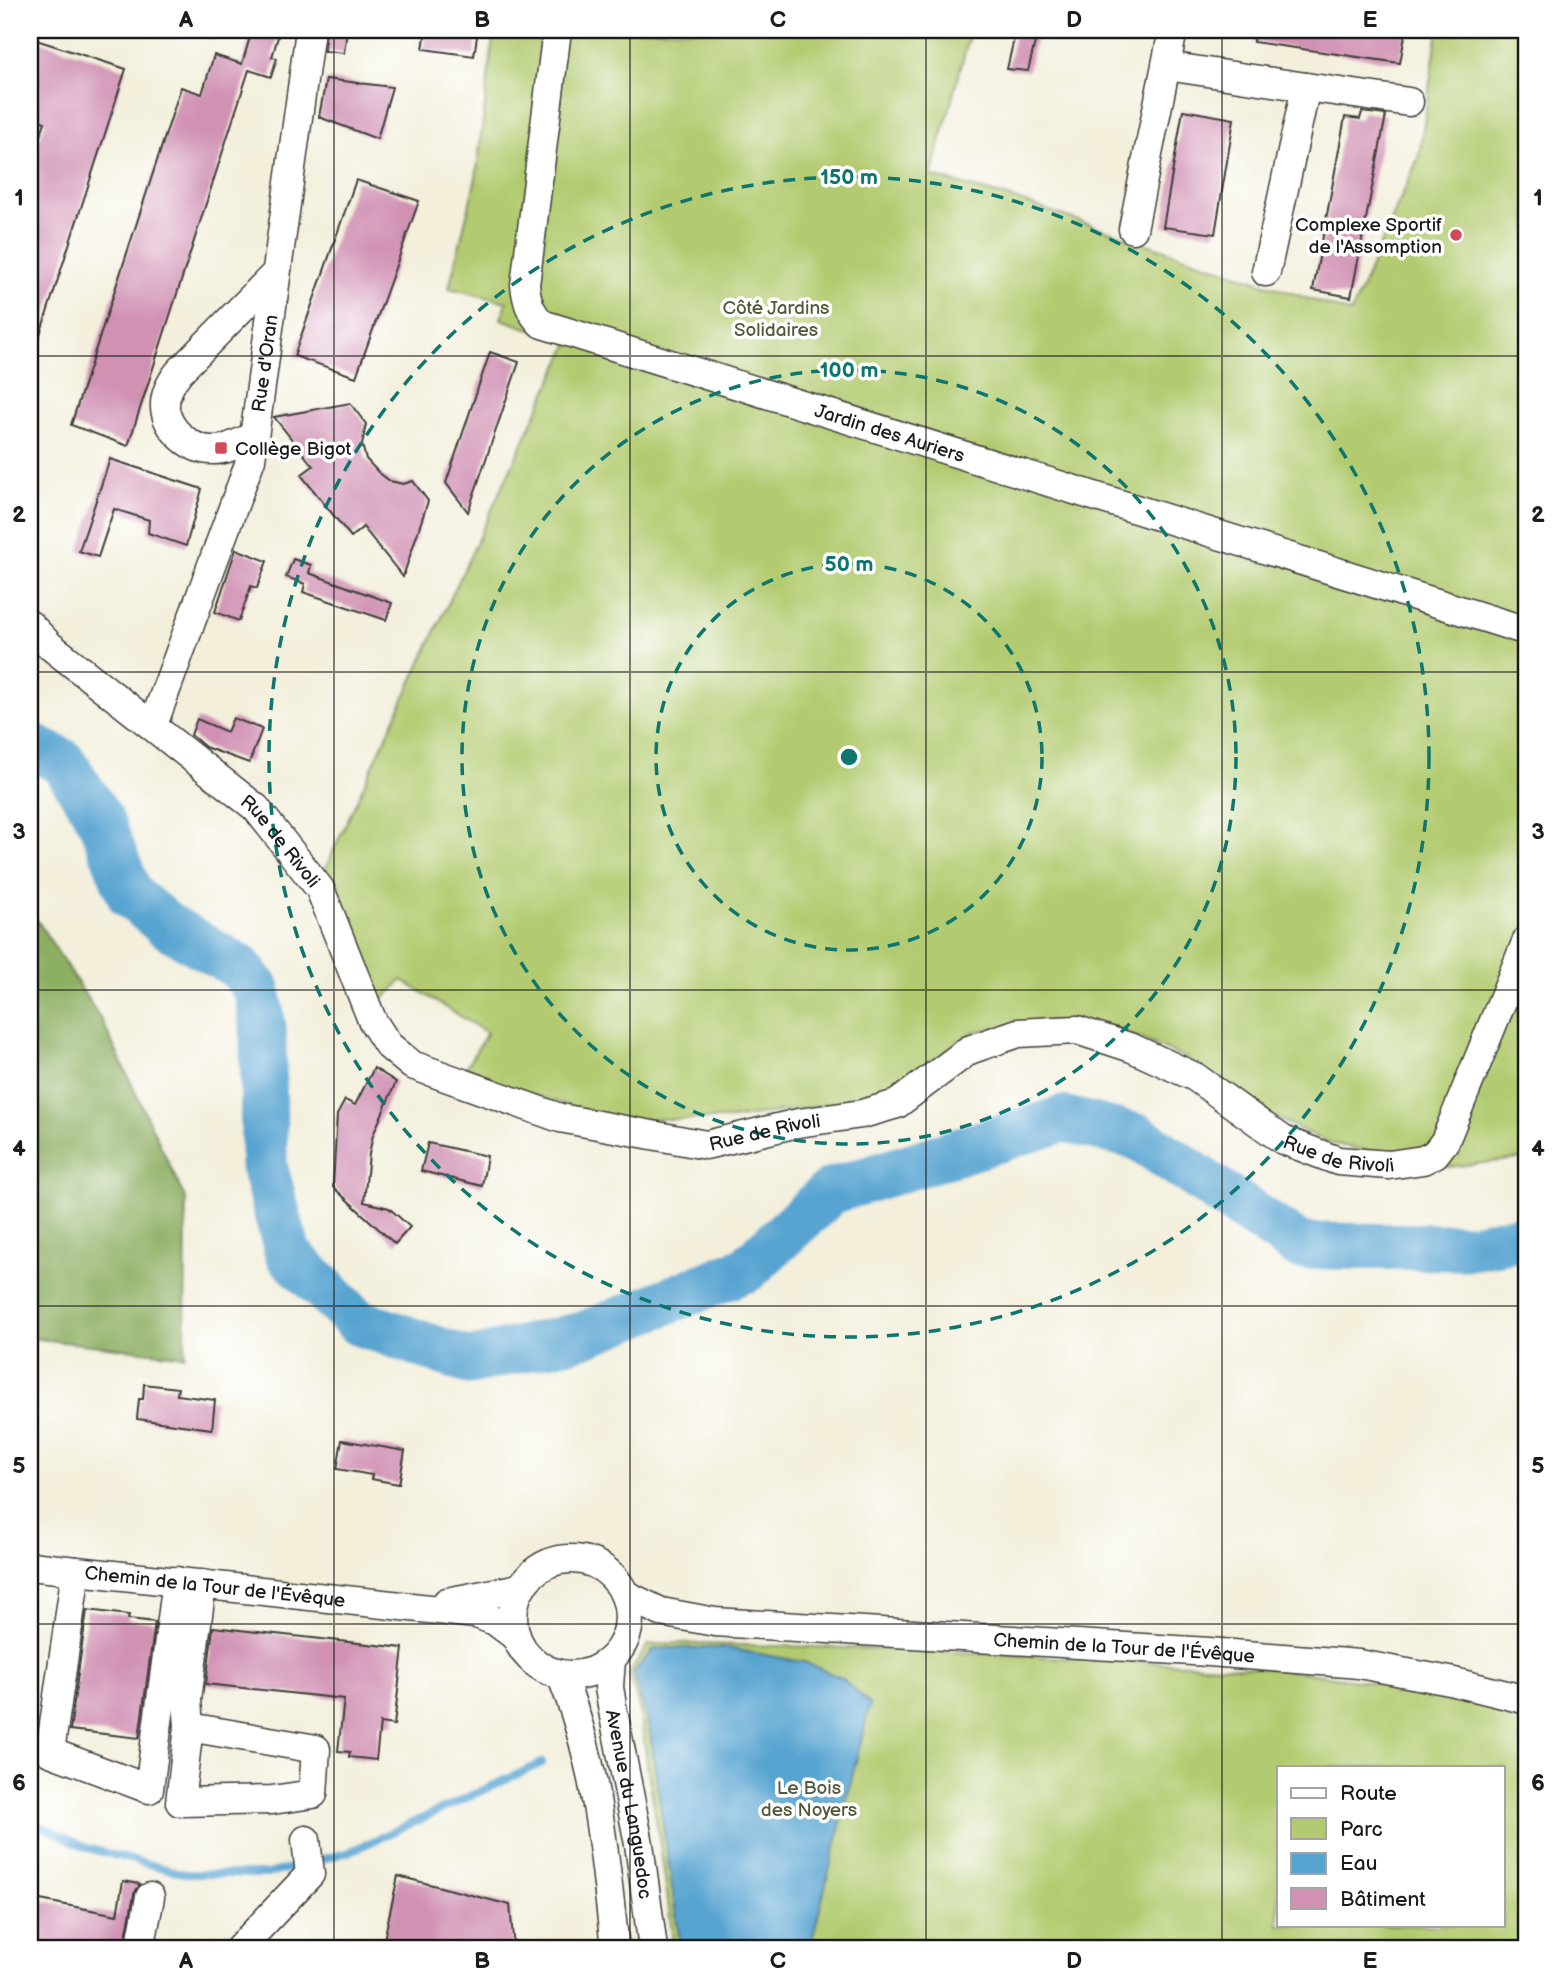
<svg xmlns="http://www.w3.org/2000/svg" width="1557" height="1979" font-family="'Balsamiq Sans',sans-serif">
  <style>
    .green { fill: #b2cb70; stroke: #677446; stroke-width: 2; fill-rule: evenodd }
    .forest { fill: #8daf62; stroke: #54663f; stroke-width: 2 }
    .water { fill: #58a4d1; stroke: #3a6076; stroke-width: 2 }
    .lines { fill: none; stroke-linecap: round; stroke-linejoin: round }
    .stream { stroke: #58a4d1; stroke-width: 8 }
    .river { stroke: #58a4d1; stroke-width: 47 }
    .building { fill: #d091b3 }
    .minor-casing { stroke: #3c3c39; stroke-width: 31 }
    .minor { stroke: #fff; stroke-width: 28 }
    .grid { fill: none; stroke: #1c1c1c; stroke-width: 2; stroke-opacity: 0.55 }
    .ring { fill: none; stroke: #0f766e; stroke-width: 3.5; stroke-dasharray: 12 9 }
    .poi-dot { fill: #d1495b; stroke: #fff; stroke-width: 2.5 }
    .labels { text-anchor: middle; stroke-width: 7; stroke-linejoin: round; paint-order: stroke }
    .poi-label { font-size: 19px; fill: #1c1c1c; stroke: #fff; text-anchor: end }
    .park-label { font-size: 19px; fill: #505939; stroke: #fff }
    .street-label { font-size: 19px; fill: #1c1c1c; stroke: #fff }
    .centre { fill: #0f766e; stroke: #fff; stroke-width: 3.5 }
    .ring-label { font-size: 21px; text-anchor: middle; font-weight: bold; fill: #0f766e; stroke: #fff; stroke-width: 7; stroke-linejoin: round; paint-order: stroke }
    .neatline { fill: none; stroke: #1c1c1c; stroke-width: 2.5 }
    .grid-label { font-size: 23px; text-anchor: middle; font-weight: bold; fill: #1c1c1c }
  </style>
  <rect width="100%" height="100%" fill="#fff"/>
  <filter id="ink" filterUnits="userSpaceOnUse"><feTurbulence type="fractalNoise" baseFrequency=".0143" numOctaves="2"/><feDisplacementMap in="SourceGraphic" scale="14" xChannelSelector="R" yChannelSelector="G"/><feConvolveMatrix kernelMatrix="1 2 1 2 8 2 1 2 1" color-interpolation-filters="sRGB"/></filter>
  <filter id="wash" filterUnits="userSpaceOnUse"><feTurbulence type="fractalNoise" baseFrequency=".00686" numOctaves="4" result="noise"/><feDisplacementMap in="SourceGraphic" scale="28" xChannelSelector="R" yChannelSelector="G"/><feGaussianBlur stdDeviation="1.57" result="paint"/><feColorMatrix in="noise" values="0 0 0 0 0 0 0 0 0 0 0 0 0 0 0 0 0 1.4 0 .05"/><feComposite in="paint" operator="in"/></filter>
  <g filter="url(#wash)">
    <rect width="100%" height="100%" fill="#f3efdb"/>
    <g class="green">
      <polygon points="494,30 971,30 931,176 1008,197 1351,313 1419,156 1438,30 1527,30 1527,1158 1449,1167 1329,1143 1261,1111 1185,1058 1111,1026 1036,1021 972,1032 890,1091 854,1100 732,1119 614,1119 462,1074 487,1033 402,980 377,1006 324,871 569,343 501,319 507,302 449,288 476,178"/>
      <path d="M671,1643l244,7 364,19 132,19 116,26v235h-853c-7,-61 -16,-120 -26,-180 -5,-31 -6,-65 -20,-94l20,-30zM1279,1767h224v158h-224z"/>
    </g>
    <polygon class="forest" points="30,909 102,1021 186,1200 185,1356 30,1338"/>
    <polygon class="water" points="666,1648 727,1648 804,1662 842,1678 870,1704 810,1949 681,1949 649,1727 633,1673 653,1650"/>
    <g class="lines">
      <g class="stream">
        <polyline points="30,1820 87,1848 186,1874 267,1874 302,1865"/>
        <polyline points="315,1861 349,1852 542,1763"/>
      </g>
      <polyline class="river" points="30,746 63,762 100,819 130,895 166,925 239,967 257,989 263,1028 264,1166 288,1254 358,1322 469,1361 583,1335 747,1269 831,1191 1063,1119 1138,1137 1300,1246 1472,1247 1527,1237"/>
    </g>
    <g id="blocks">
      <g class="building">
        <polygon points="252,30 280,30 272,57 277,58 271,77 249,70 128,446 71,425 181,87 202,94 214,55 242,64"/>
        <polygon points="326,30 347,30 344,53 324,51"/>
        <polygon points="426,30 478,30 474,56 423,49"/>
        <polygon points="1016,30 1038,30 1028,71 1007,69"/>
        <polygon points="1254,30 1406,30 1400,63 1253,42"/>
        <polygon points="30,38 126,69 34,353 30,352 30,167 45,122 34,118 37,110 30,108"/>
        <polygon points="326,79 392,87 377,139 319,117"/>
        <polygon points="1183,110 1234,119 1215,234 1163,227"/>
        <polygon points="1362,112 1386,115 1351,297 1313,290 1345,117 1360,119"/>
        <polygon points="356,180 419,201 356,377 294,356"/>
        <polygon points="490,352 519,362 468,512 446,483"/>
        <polygon points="350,403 366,424 362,445 366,459 378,472 390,481 403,484 413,481 428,501 403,577 363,527 351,537 301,475 313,466 274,417"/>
        <polygon points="110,459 202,489 186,546 148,533 149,520 114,509 98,557 79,551"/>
        <polygon points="236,549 267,561 257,588 251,586 239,621 215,612"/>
        <polygon points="293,559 311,565 309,573 392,603 386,620 303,592 305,584 286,577"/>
        <polygon points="233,718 262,729 249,763 205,747 191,735 197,719 227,732"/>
        <polygon points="374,1068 396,1082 373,1135 369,1154 364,1202 389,1208 410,1227 395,1244 333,1187 337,1115 345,1100 355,1105"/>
        <polygon points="428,1143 487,1156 482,1186 421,1171"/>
        <polygon points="144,1384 178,1388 177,1395 215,1400 212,1429 137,1419 139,1399 143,1399"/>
        <polygon points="342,1440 405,1451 399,1484 371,1479 372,1475 337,1469"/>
        <polygon points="87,1610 129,1615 128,1619 155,1622 139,1738 70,1730"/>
        <polygon points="213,1627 403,1648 394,1725 380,1723 376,1760 349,1757 350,1752 338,1751 344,1699 206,1684"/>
        <polygon points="398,1876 510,1905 514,1949 406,1949 383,1944"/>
        <polygon points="123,1881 140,1884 134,1894 124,1949 66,1949 30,1942 30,1898 117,1915"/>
      </g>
    </g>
  </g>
  <g filter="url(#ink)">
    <use href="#blocks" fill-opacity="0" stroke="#3c3c39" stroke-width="2"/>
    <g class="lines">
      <g class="minor-casing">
        <g id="minor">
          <path id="s1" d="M557,30l-32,255c2,17 5,27 17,39l985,307"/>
          <polyline points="1167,66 1306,87 1266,272"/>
          <polyline points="1306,87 1409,102"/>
          <polyline points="1133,229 1173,30"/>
          <path d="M254,436c-13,6 -28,15 -42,14 -22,0 -45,-21 -47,-42 -1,-14 6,-26 14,-36l97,-99"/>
          <path id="s2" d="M30,625l19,20 207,163 64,81 52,131 16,25 24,20 148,53 146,27 92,-22 64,-9 35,-10 72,-54 49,-17 59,-3 55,18 63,29 88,63 55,21 51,4 34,-5 12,-6 10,-13 82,-201"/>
          <path id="s3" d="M153,725l98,-266 59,-429"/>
          <circle cx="571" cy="1617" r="58"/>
          <path id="s4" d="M30,1566l446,48 19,7 20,15"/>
          <polyline points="76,1571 50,1752 149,1789 177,1581"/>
          <path id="s5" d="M624,1594l37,18 54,10 494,30 150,12 91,17 77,19"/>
          <polyline points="447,1602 520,1588"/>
          <path id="s6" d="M611,1659l-2,28 3,19 27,138 14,105"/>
          <path d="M561,1675c36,87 44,181 54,274"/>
          <polygon points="189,1727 316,1749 313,1794 272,1800 180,1802"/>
          <polyline points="189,1727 187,1700 202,1584"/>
          <polyline points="140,1949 150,1897"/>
          <polyline points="239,1949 310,1874 306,1840"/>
        </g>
      </g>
      <use href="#minor" class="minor"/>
    </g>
  </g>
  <path class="grid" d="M334,30v1919M630,30v1919M926,30v1919M1222,30v1919M30,356h1497M30,672h1497M30,990h1497M30,1306h1497M30,1624h1497"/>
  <g class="ring">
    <circle cx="849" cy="757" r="193"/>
    <circle cx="849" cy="757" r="387"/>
    <circle cx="849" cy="757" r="580"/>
  </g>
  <g class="poi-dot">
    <circle cx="1456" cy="235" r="7"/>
    <rect x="214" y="441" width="14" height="14" rx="3.5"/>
  </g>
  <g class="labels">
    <g class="poi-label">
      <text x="1442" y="231">Complexe Sportif<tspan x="1442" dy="22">de l'Assomption</tspan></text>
      <text x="235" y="455" text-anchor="start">Collège Bigot</text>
    </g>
    <g class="park-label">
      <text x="776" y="314">Côté Jardins<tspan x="776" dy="22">Solidaires</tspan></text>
      <text x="809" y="1794">Le Bois<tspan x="809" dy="22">des Noyers</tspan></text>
    </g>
    <g class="street-label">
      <text dy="7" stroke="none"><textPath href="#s3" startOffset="380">Rue d'Oran</textPath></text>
      <text dy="7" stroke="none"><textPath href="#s1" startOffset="665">Jardin des Auriers</textPath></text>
      <text dy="7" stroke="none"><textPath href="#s2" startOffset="332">Rue de Rivoli</textPath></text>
      <text dy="7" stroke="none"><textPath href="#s2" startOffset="962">Rue de Rivoli</textPath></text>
      <text dy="7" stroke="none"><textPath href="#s2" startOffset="1592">Rue de Rivoli</textPath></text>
      <text dy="7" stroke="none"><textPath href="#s4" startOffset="186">Chemin de la Tour de l'Évêque</textPath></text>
      <text dy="7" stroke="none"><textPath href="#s5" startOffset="506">Chemin de la Tour de l'Évêque</textPath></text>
      <text dy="7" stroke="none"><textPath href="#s6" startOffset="147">Avenue du Languedoc</textPath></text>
    </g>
  </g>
  <circle cx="849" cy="757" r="10" class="centre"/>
  <g class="ring-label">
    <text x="849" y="184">150 m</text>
    <text x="849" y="377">100 m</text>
    <text x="849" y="571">50 m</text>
  </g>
  <rect width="1557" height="1979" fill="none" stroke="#fff" stroke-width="77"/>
  <rect x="1277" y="1766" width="228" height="161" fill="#ffffff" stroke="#a4a4a4" stroke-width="2"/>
  <rect x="1291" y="1788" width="35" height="10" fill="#ffffff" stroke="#a4a4a4" stroke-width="2"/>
  <text x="1340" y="1800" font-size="21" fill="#1c1c1c">Route</text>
  <rect x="1291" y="1818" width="35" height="21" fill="#b2cb70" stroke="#a4a4a4" stroke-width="2"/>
  <text x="1340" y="1836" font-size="21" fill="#1c1c1c">Parc</text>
  <rect x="1291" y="1853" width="35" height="21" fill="#58a4d1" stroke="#a4a4a4" stroke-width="2"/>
  <text x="1340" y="1870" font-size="21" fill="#1c1c1c">Eau</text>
  <rect x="1291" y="1888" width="35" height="21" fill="#d091b3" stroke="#a4a4a4" stroke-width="2"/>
  <text x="1340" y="1906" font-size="21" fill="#1c1c1c">Bâtiment</text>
  <rect x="38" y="38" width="1480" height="1902" class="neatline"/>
  <g class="grid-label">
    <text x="186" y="27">A</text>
    <text x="482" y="27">B</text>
    <text x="778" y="27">C</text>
    <text x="1074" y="27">D</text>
    <text x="1370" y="27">E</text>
    <text x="19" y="205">1</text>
    <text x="1538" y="205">1</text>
    <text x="19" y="522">2</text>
    <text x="1538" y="522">2</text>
    <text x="19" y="839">3</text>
    <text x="1538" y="839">3</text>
    <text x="19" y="1156">4</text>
    <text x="1538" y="1156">4</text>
    <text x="19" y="1473">5</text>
    <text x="1538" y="1473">5</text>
    <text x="19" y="1790">6</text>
    <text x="1538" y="1790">6</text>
    <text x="186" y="1968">A</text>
    <text x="482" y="1968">B</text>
    <text x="778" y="1968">C</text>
    <text x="1074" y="1968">D</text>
    <text x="1370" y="1968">E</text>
  </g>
</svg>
